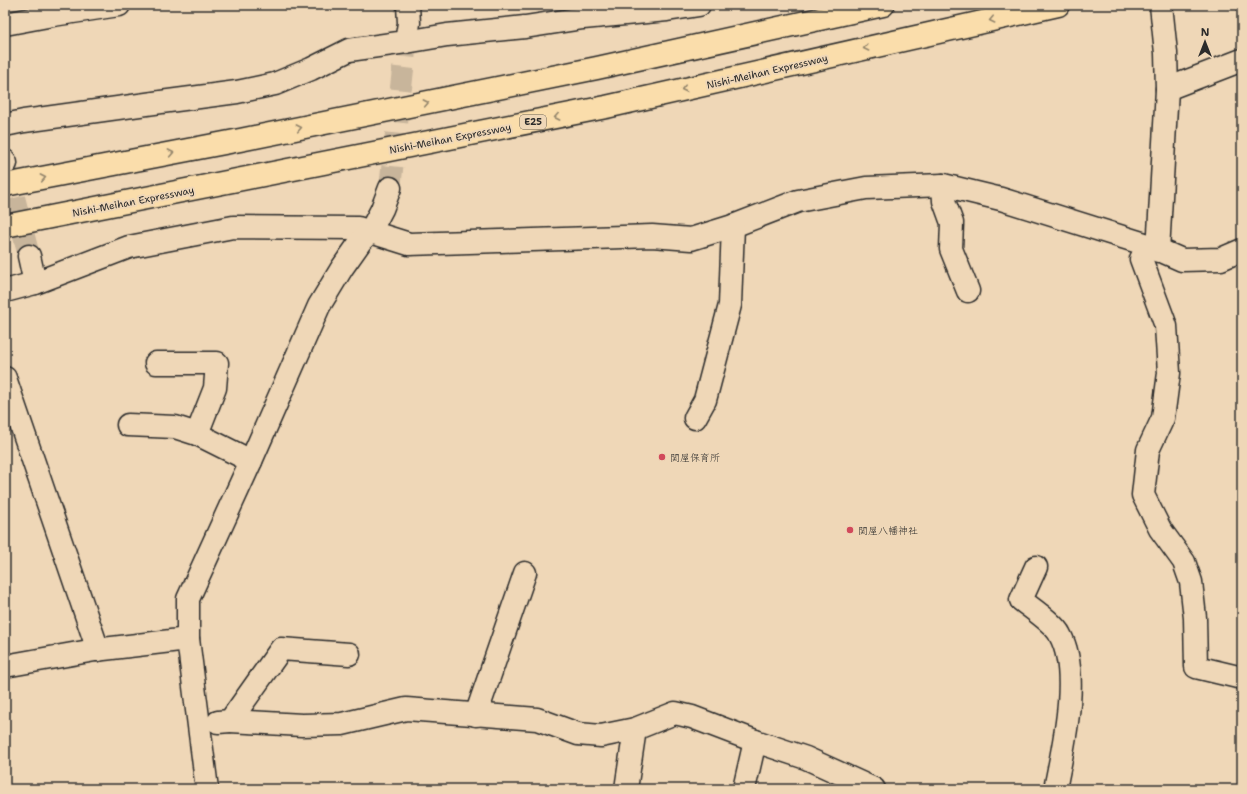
<svg xmlns="http://www.w3.org/2000/svg" width="1247" height="794" font-family="'Shantell Sans','Klee One',sans-serif">
  <style>
    .lines { fill: none; stroke-linecap: round; stroke-linejoin: round }
    .minor-tunnel { stroke: #c8b59b; stroke-width: 22; stroke-dasharray: 22 11; stroke-linecap: butt }
    .minor-casing { stroke: #2b2b2b; stroke-width: 25 }
    .motorway-casing { stroke: #2b2b2b; stroke-width: 25 }
    .minor { stroke: #efd7b7; stroke-width: 22 }
    .motorway { stroke: #faddab; stroke-width: 22 }
    .oneway { stroke: #92846b }
    .poi-dot { fill: #d1495b; stroke: #efd7b7; stroke-width: 1.5 }
    .labels { text-anchor: middle; stroke-width: 4; stroke-linejoin: round; paint-order: stroke }
    .shield { fill: #efd7b7; stroke: #665f55; stroke-width: 1 }
    .shield-label { font-size: 9px; font-weight: bold; fill: #2b2b2b }
    .street-label { font-size: 10px; fill: #2b2b2b; stroke: #efd7b7 }
    .poi-label { font-size: 10px; fill: #2b2b2b; stroke: #efd7b7; text-anchor: start }
  </style>
  <rect width="100%" height="100%" fill="#efd7b7"/>
  <filter id="ink" filterUnits="userSpaceOnUse"><feTurbulence type="fractalNoise" baseFrequency=".025" numOctaves="2"/><feDisplacementMap in="SourceGraphic" scale="8" xChannelSelector="R" yChannelSelector="G"/><feConvolveMatrix kernelMatrix="1 2 1 2 8 2 1 2 1" color-interpolation-filters="sRGB"/></filter>
  <g filter="url(#ink)">
    <g class="lines">
      <g class="minor-tunnel">
        <polyline points="6,166 29,256"/>
        <polyline points="390,188 406,42"/>
      </g>
      <g class="minor-casing">
        <g id="minor">
          <polyline points="5,24 53,15 119,5"/>
          <polyline points="406,42 409,23 408,5"/>
          <polyline points="1167,89 1242,60"/>
          <polyline points="5,125 24,121 161,102 237,92 275,84 311,69 349,50 406,42 447,35 525,27 583,18 667,10 699,5"/>
          <polyline points="5,161 6,163"/>
          <polyline points="943,185 944,201 952,223 951,249 968,291"/>
          <polyline points="1148,245 1141,259 1166,326 1169,373 1163,418 1148,450 1143,495 1160,529 1184,562 1191,582 1195,618 1196,667 1242,678"/>
          <polyline points="1158,251 1167,89 1166,53 1161,5"/>
          <polyline points="29,256 35,283"/>
          <polyline points="5,291 35,283 129,247 233,227 358,228 409,244 652,236 691,239 733,226 798,201 866,188 943,185 1001,199 1148,245 1182,260 1221,259 1242,250"/>
          <polyline points="156,363 217,363 215,388 197,434"/>
          <polyline points="5,378 98,650"/>
          <polyline points="695,418 705,400 730,305 733,226"/>
          <polyline points="128,425 175,427 197,434 251,461"/>
          <path d="M1036,567l-15,33c10,8 34,24 39,35 21,38 3,113 -5,154"/>
          <polyline points="5,666 95,650 188,639"/>
          <polyline points="476,715 525,573"/>
          <polyline points="230,721 302,725 342,724 406,709 537,719 578,734 601,736 635,729"/>
          <polyline points="218,722 230,721 281,649 349,654"/>
          <polyline points="207,789 188,639 188,599 251,461 319,306 342,268 361,241 370,232 382,209 390,188"/>
          <polyline points="626,789 635,729 675,713 692,717 755,741"/>
          <polyline points="744,789 755,741 806,758 874,789"/>
        </g>
      </g>
      <g class="motorway-casing">
        <g id="motorway">
          <polyline points="5,185 240,140 597,68 883,5"/>
          <polyline points="5,226 606,107 1058,5"/>
        </g>
      </g>
      <use href="#minor" class="minor"/>
      <use href="#motorway" class="motorway"/>
    </g>
    <defs><path id="oneway-chevron" d="M-2-3.5L2.5 0L-2 3.5" fill="none" stroke-width="1.6" stroke-linecap="round" stroke-linejoin="round"/></defs>
    <g class="oneway">
      <use href="#oneway-chevron" transform="translate(992 20) rotate(167)"/>
      <use href="#oneway-chevron" transform="translate(866 48) rotate(167)"/>
      <use href="#oneway-chevron" transform="translate(684 89) rotate(167)"/>
      <use href="#oneway-chevron" transform="translate(426 103) rotate(-11)"/>
      <use href="#oneway-chevron" transform="translate(557 117) rotate(169)"/>
      <use href="#oneway-chevron" transform="translate(299 128) rotate(-11)"/>
      <use href="#oneway-chevron" transform="translate(171 153) rotate(-11)"/>
      <use href="#oneway-chevron" transform="translate(43 178) rotate(-11)"/>
    </g>
  </g>
  <g class="poi-dot">
    <circle cx="662" cy="457" r="4"/>
    <circle cx="850" cy="530" r="4"/>
  </g>
  <g class="labels">
    <rect class="shield" x="520" y="115" width="26" height="14" rx="3"/>
    <g class="shield-label">
      <text x="533" y="125">E25</text>
    </g>
    <g class="street-label">
      <text transform="translate(767 71) rotate(-13)" y="4">Nishi-Meihan Expressway</text>
      <text transform="translate(450 138) rotate(-11)" y="4">Nishi-Meihan Expressway</text>
      <text transform="translate(133 201) rotate(-11)" y="4">Nishi-Meihan Expressway</text>
    </g>
    <g class="poi-label">
      <text x="670" y="461">関屋保育所</text>
      <text x="858" y="534">関屋八幡神社</text>
    </g>
  </g>
  <rect width="1247" height="794" fill="none" stroke="#efd7b7" stroke-width="20"/>
  <rect x="10" y="10" width="1227" height="774" fill="none" stroke="#2b2b2b" stroke-width="1.5" filter="url(#ink)"/>
  <g transform="translate(1205 42)" stroke="#efd7b7" stroke-width="3" paint-order="stroke">
  <path d="M0-3L7 15L0 10L-7 15Z" fill="#2b2b2b"/>
  <text y="-6" font-size="11" font-weight="bold" text-anchor="middle" fill="#2b2b2b">N</text>
  </g>
</svg>
